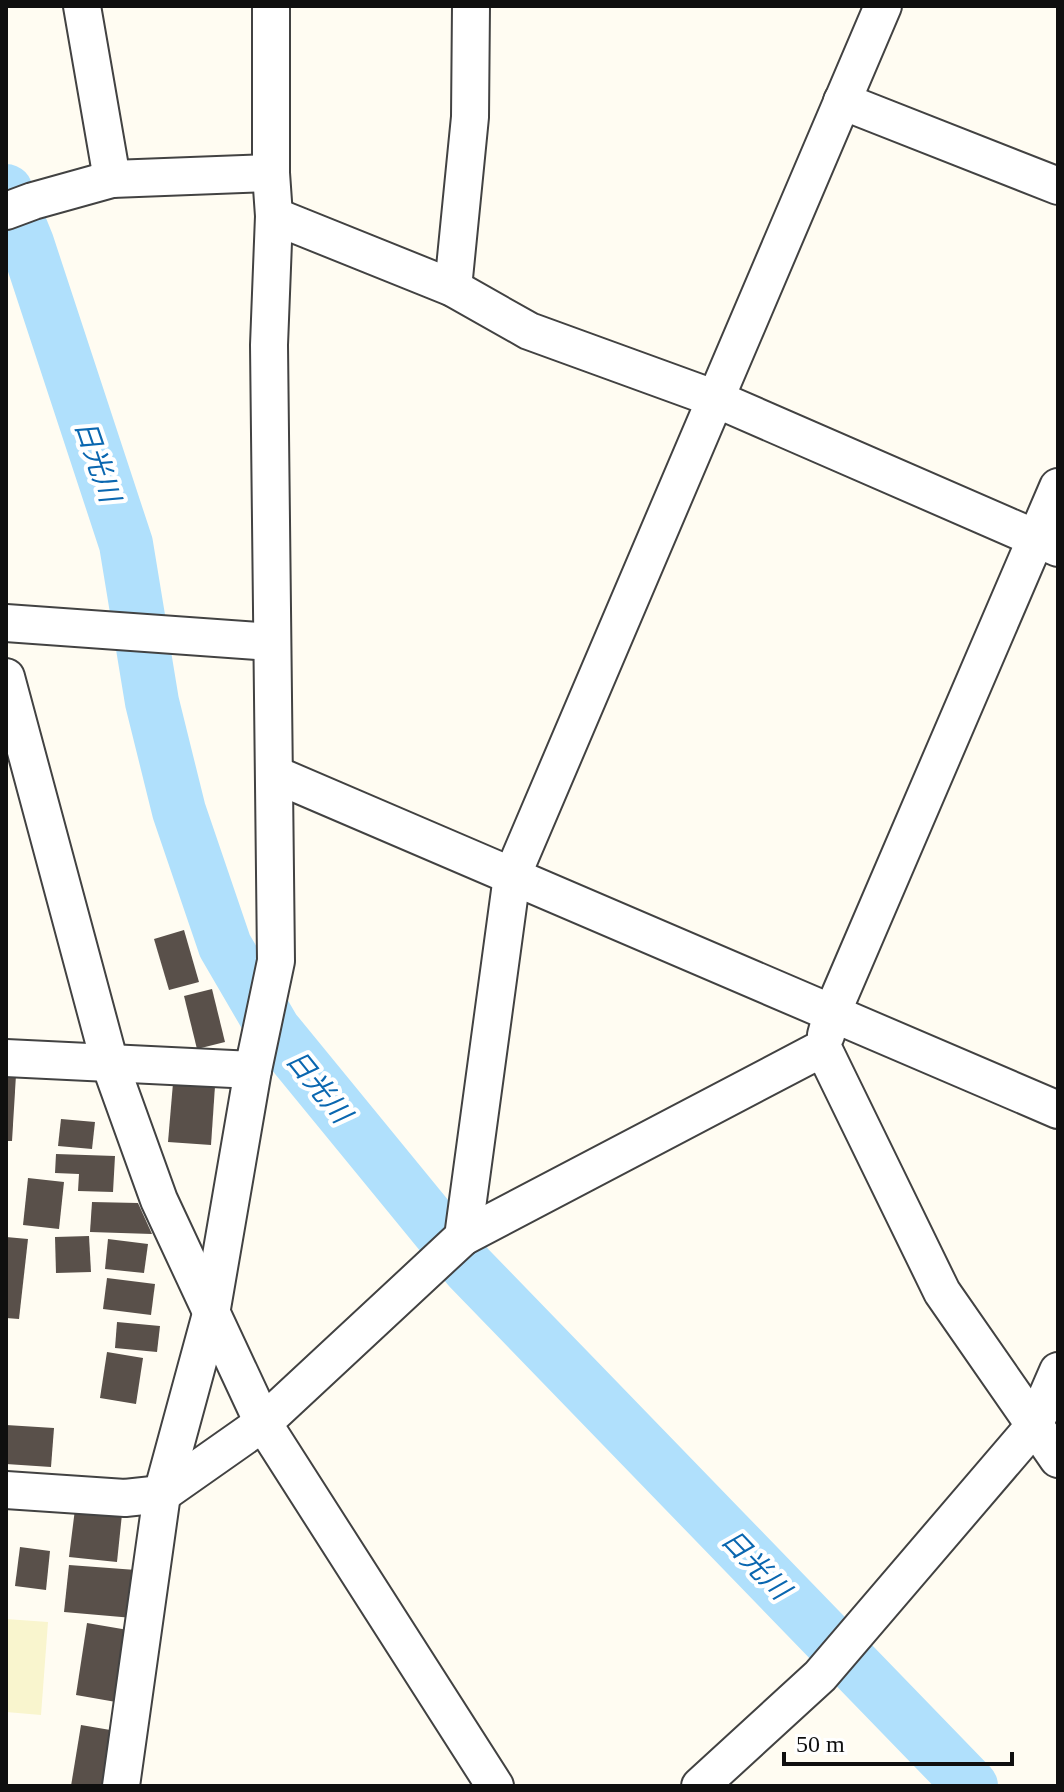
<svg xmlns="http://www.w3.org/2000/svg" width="1064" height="1792" font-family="'Times New Roman','Noto Sans JP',serif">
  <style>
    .farmland { fill: #f9f5ce }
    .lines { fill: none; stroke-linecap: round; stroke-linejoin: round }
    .river { stroke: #b0e0fc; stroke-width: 54 }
    .building { fill: #59504a }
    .minor-casing { stroke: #424242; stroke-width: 40 }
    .minor { stroke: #fff; stroke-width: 36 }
    .labels { text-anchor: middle; stroke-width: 8; stroke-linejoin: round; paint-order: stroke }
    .water-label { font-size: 28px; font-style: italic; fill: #0a67b0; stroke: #fff }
  </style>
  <rect width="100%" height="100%" fill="#fffcf2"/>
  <polygon class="farmland" points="6,1619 48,1622 41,1715 6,1712"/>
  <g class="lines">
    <polyline class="river" points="6,191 27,243 126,544 152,702 179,811 225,946 274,1030 469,1268 971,1786"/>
  </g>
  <g class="building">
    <polygon points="184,930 199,982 169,990 154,939"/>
    <polygon points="212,989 225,1042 197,1049 184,996"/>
    <polygon points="6,1075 16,1075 12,1141 6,1141"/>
    <polygon points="173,1083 215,1086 211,1145 168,1142"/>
    <polygon points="61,1119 95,1122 92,1149 58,1146"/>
    <polygon points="56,1154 115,1156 113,1192 78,1191 79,1174 55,1173"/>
    <polygon points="28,1178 64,1182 59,1229 23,1225"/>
    <polygon points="92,1202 138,1203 152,1234 90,1232"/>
    <polygon points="89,1236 91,1272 56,1273 55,1237"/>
    <polygon points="6,1237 28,1239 19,1319 6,1318"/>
    <polygon points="108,1239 148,1244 144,1273 105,1269"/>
    <polygon points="107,1278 155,1284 151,1315 103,1309"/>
    <polygon points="117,1322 160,1326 157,1352 115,1348"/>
    <polygon points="107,1352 143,1358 136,1404 100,1398"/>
    <polygon points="6,1425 54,1428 51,1467 6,1464"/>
    <polygon points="75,1509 122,1514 117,1562 69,1557"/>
    <polygon points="20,1547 50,1551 46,1590 15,1586"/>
    <polygon points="69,1565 136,1570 133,1618 64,1612"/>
    <polygon points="87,1623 128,1630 116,1702 76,1695"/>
    <polygon points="81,1725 122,1732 113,1786 71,1786"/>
  </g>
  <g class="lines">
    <g class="minor-casing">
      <g id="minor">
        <polyline points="82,6 112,179"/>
        <polyline points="842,101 1058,186"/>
        <polyline points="6,211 33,201 112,179 271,173"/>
        <polyline points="274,216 453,288 529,331 716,399 1058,548"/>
        <polyline points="453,288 470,117 471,6"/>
        <polyline points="6,623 272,642"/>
        <polyline points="6,677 110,1064 159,1200 263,1423 495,1786"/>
        <polyline points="274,774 1058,1110"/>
        <polyline points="826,1035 832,1013 1058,487"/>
        <polyline points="6,1058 253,1070"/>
        <polyline points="463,1237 823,1048 942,1292 1058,1459"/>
        <polyline points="6,1490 125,1498 162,1494 263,1423 463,1237 512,876 883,6"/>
        <polyline points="121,1786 162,1494 211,1314 253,1070 276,961 269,345 274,216 271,173 271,6"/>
        <polyline points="700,1786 820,1676 1034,1426 1058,1371"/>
      </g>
    </g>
    <use href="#minor" class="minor"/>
  </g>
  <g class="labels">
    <g class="water-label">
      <text transform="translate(98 461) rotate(71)" y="10">日光川</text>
      <text transform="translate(319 1086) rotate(51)" y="10">日光川</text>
      <text transform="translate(756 1564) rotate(46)" y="10">日光川</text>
    </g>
  </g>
  <rect width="1064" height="1792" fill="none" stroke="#0f0f0f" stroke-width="16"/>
  <path d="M784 1752v12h228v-12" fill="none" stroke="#0f0f0f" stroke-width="4"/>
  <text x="796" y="1752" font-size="24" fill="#0f0f0f" stroke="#ffffff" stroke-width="6" paint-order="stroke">50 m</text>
</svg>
